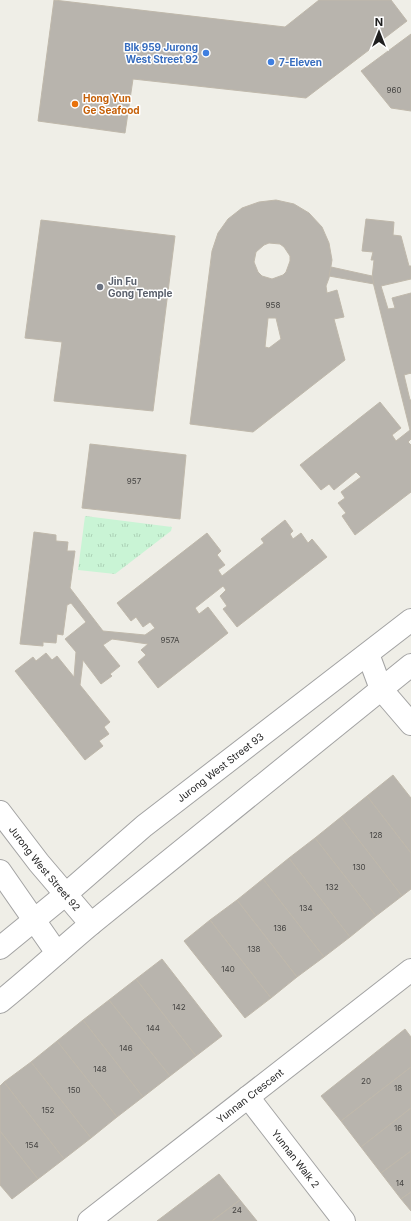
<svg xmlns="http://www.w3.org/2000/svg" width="411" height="1221" font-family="Inter,sans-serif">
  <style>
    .park { fill: url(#park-tufts) }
    .building { fill: #b8b4ad; stroke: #bfb8ab; fill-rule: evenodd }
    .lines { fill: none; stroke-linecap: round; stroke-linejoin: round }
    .street-casing { stroke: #a3a3a3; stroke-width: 24 }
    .street { stroke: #fff; stroke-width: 22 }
    .shop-dot { fill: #3f7fe0; stroke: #fff; stroke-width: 1.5 }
    .food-dot { fill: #e8710a; stroke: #fff; stroke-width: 1.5 }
    .worship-dot { fill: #6b7280; stroke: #fff; stroke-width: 1.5 }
    .labels { text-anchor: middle; stroke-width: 3; stroke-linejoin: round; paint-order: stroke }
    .number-label { font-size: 8px; fill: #454442 }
    .shop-label { font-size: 10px; font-weight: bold; fill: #366cbe; stroke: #fff; text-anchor: end }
    .food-label { font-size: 10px; font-weight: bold; fill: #c56008; stroke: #fff; text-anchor: start }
    .worship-label { font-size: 10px; font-weight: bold; fill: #5b616d; stroke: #fff; text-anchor: start }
    .street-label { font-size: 10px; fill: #1f1f1f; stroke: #fff }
  </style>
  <defs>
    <pattern id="park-tufts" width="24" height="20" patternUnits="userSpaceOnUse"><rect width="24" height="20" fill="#c9f4d5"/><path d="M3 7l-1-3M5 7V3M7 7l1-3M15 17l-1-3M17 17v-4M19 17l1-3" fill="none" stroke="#acd1b6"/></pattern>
  </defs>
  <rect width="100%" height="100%" fill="#efeee7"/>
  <polygon class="park" points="85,516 172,527 171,531 115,574 78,570"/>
  <g class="building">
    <polygon points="54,0 285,27 319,0 391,0 407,21 306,98 133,79 125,133 38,121"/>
    <polygon points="411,34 411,111 391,108 361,71"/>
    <path d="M276,200l18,4 15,9 13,14 7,16 3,17 -3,18 -3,8 1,7 10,-3 7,27 -10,2 11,41 -92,72 -63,-8 22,-173 6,-18 10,-14 14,-11 17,-6zM269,243l11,1 4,3 6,9v5l-4,11 -3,3 -11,4 -10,-3 -4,-4 -4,-10 2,-10 8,-7zM268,318h8l5,21 -12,9 -4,-1z"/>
    <polygon points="366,219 394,222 393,235 401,236 409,266 411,266 411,279 381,286 388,309 395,308 392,298 411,293 411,374 411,373 404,375 410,400 411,400 411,439 408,442 411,445 411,492 355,535 342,516 346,513 338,503 345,498 341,492 361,477 356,472 334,490 329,484 321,490 300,465 380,402 401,428 392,435 396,441 410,430 372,278 374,260 371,260 373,252 362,251"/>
    <polygon points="41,220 175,236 153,411 54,401 62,342 25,338"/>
    <polygon points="331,267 372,276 374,284 329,276"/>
    <polygon points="90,444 186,455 180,519 82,508"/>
    <polygon points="285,520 293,531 290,534 293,539 301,533 308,543 312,539 327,557 237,627 223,609 227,606 220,596 226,590 223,586 195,608 199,614 208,607 228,633 158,688 138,662 146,655 141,650 148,644 112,639 103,645 120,666 110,674 112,676 101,684 83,660 80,685 110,722 104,727 109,734 99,741 103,746 85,760 15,671 33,657 36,661 46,653 52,660 57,656 74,677 76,652 65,639 86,622 71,603 67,605 63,635 57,634 56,643 43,642 43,646 20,644 34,532 56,535 56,541 68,542 67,551 75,551 70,588 103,631 145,635 155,628 150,622 143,627 136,617 131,621 117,603 207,533 221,551 217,555 225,565 218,570 222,576 264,543 261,539"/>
    <polygon points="393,775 411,798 411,853 367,796"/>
    <polygon points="367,796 411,853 411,889 402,896 341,817"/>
    <polygon points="341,817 402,896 376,916 315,838"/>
    <polygon points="315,838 376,916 350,937 289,858"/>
    <polygon points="289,858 350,937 324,957 263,879"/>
    <polygon points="263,879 324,957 297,977 237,900"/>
    <polygon points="237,900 297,977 271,998 210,920"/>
    <polygon points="210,920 271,998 245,1018 184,941"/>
    <polygon points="162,959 222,1036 196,1056 136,979"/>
    <polygon points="136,979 196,1056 170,1076 109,1000"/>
    <polygon points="109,1000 170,1076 143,1097 83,1020"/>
    <polygon points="83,1020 143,1097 117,1117 57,1041"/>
    <polygon points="405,1029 411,1037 411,1067 341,1121 321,1096"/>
    <polygon points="57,1041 117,1117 91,1138 31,1062"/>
    <polygon points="31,1062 91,1138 64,1159 4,1082"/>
    <polygon points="411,1067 411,1108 361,1147 341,1121"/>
    <polygon points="4,1082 64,1159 38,1179 0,1131 0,1086"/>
    <polygon points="411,1108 411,1151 381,1173 361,1147"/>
    <polygon points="0,1131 38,1179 12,1199 0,1185"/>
    <polygon points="411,1151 411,1192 401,1199 381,1173"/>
    <polygon points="219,1174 240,1200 212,1221 157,1221"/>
    <polygon points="411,1192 411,1211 401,1199"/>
    <polygon points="240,1200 257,1221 212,1221"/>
  </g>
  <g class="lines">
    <g class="street-casing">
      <g id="street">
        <polyline points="368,654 381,689 411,724"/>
        <path id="s1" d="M0,812l39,51 52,61"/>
        <polyline points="0,871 57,953"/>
        <path id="s2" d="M0,948l66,-54 78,-68 267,-206"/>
        <path d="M0,1002c31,-25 60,-52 91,-78l320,-259"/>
        <path id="s3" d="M248,1097l96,124"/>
        <path id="s4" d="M89,1221l322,-251"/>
      </g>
    </g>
    <use href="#street" class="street"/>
  </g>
  <g class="shop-dot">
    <circle cx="206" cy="53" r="4"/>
    <circle cx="271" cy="62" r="4"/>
  </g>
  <circle class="food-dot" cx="75" cy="104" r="4"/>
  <circle class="worship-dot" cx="100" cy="287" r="4"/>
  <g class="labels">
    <g class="number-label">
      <text x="394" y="93">960</text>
      <text x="273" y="308">958</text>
      <text x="134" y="484">957</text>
      <text x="170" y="643">957A</text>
      <text x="376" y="838">128</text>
      <text x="359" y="870">130</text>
      <text x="332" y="890">132</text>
      <text x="306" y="911">134</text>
      <text x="280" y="931">136</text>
      <text x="254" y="952">138</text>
      <text x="228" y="972">140</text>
      <text x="179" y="1010">142</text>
      <text x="153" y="1031">144</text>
      <text x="126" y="1051">146</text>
      <text x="100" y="1072">148</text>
      <text x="366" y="1084">20</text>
      <text x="398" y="1091">18</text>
      <text x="74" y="1093">150</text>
      <text x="48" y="1113">152</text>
      <text x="398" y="1131">16</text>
      <text x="32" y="1148">154</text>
      <text x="400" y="1186">14</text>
      <text x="237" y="1213">24</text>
    </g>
    <g class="shop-label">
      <text x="198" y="51">Blk 959 Jurong<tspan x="198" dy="12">West Street 92</tspan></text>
      <text x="279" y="66" text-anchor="start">7-Eleven</text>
    </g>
    <g class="food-label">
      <text x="83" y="102">Hong Yun<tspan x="83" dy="12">Ge Seafood</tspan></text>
    </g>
    <g class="worship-label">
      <text x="108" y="285">Jin Fu<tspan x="108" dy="12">Gong Temple</tspan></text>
    </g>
    <g class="street-label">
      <text dy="4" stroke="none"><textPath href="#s2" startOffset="285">Jurong West Street 93</textPath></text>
      <text dy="4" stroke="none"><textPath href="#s1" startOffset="72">Jurong West Street 92</textPath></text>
      <text dy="4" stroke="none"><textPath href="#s4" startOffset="204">Yunnan Crescent</textPath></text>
      <text dy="4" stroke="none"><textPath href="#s3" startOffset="78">Yunnan Walk 2</textPath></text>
    </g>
  </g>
  <g transform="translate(379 32)" stroke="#ffffff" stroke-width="3" paint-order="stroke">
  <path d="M0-3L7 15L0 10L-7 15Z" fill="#1f1f1f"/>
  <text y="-6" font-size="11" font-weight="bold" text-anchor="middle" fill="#1f1f1f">N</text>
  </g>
</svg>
